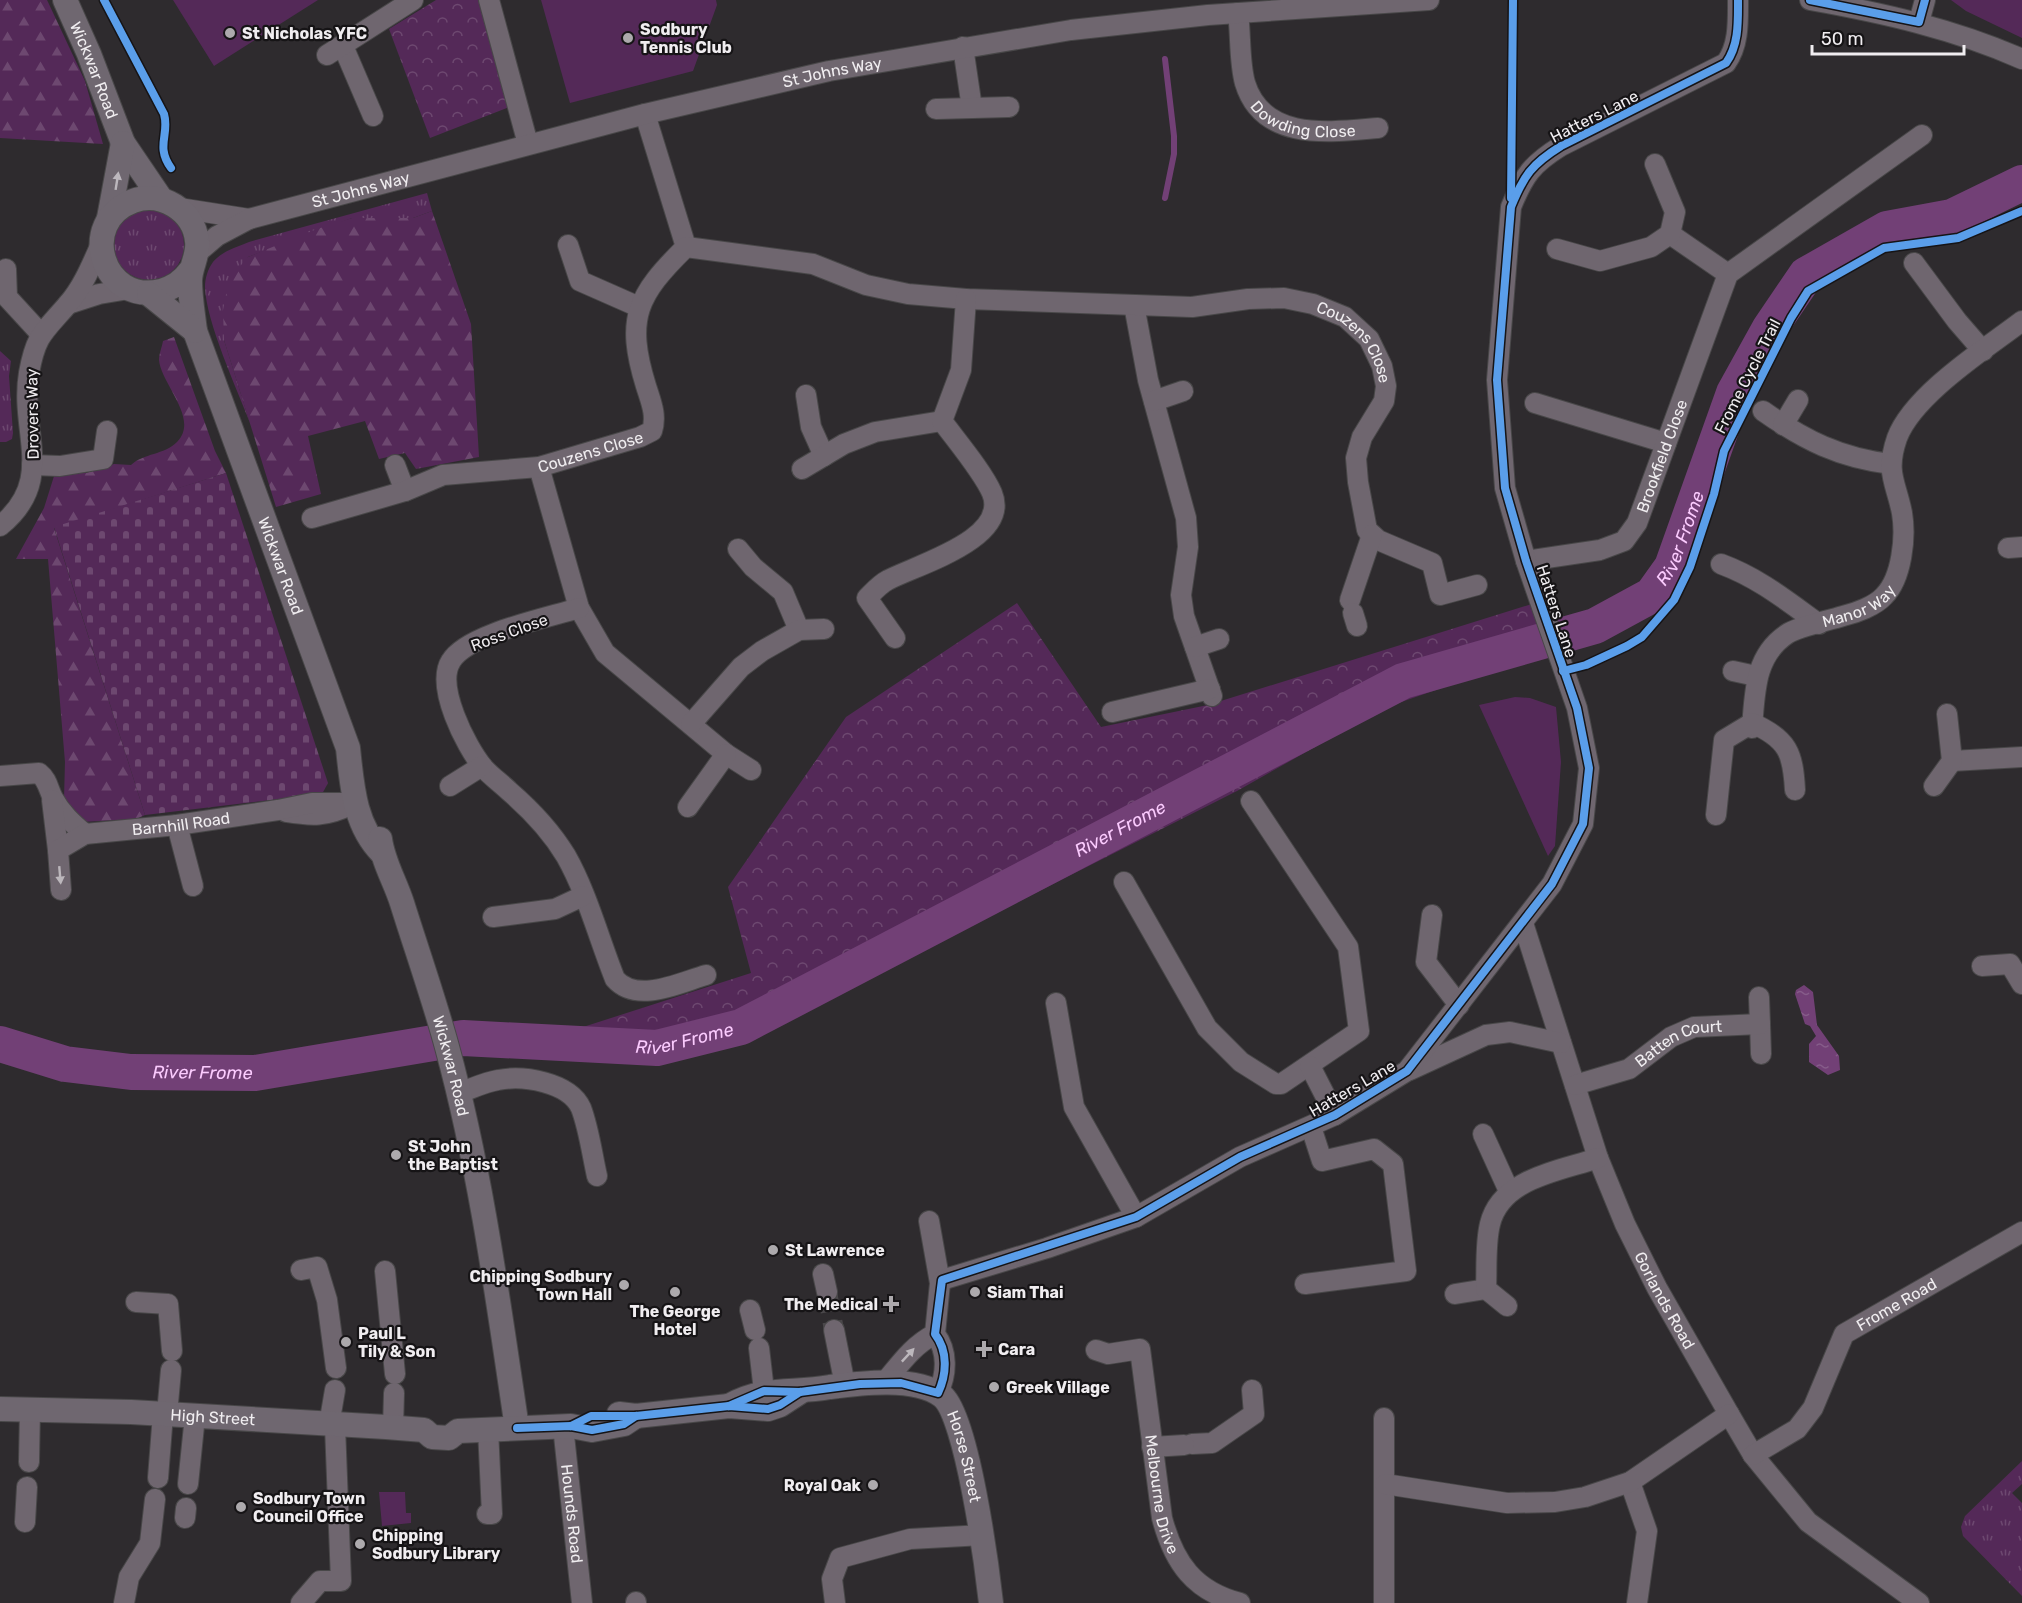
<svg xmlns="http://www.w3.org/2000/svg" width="2022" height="1603" font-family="Rubik,sans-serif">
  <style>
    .grass { fill: url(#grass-tufts) }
    .forest { fill: url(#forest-firs) }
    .cemetery { fill: url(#cemetery-stones) }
    .park { fill: url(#park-crowns) }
    .garden { fill: #542958 }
    .water { fill: url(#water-ripples) }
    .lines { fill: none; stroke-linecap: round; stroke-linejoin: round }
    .stream { stroke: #724076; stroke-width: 6 }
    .river { stroke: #724076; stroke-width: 36 }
    .minor-tunnel { stroke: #4b484b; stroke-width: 20; stroke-dasharray: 20 10; stroke-linecap: butt }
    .minor-casing { stroke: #484748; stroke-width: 22 }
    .major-casing { stroke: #484748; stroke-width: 26 }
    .minor { stroke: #6f666f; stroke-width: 20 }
    .major { stroke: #6f6770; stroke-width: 24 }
    .cycleway-casing { stroke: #161416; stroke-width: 11 }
    .cycleway { stroke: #5a9eea; stroke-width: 8 }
    .oneway { fill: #bcb7bd }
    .oneway2 { fill: #bcb7bc }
    .poi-dot { fill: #aca9ac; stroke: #161416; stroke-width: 2 }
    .labels { text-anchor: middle; stroke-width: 4.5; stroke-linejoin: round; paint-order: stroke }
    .poi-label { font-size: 16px; font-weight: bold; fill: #f0edf0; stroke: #161416; text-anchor: start }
    .street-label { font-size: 16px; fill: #f0edf0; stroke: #161416 }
    .water-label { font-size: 18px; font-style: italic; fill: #fbcbfe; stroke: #161416 }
  </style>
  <defs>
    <pattern id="grass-tufts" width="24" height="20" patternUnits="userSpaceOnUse" patternTransform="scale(1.5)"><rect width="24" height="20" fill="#542958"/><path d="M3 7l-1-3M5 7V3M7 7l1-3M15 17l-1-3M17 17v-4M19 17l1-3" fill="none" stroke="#6d4870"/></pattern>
    <pattern id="forest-firs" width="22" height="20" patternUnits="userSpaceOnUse" patternTransform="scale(1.5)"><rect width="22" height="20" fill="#542958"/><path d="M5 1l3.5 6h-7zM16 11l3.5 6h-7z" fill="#6d4870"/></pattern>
    <pattern id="cemetery-stones" width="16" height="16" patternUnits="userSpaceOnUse" patternTransform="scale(1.5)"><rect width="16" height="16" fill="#542958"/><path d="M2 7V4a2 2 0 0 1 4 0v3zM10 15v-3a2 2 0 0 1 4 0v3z" fill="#6d4870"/></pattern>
    <pattern id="park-crowns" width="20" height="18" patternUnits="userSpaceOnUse" patternTransform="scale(1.5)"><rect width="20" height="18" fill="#542958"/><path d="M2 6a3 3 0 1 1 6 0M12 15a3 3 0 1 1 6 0" fill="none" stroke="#6d4870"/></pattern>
    <pattern id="water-ripples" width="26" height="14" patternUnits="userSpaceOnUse" patternTransform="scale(1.5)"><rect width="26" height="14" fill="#724076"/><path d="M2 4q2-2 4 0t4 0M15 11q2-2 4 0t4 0" fill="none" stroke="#865c8a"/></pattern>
  </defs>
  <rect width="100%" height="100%" fill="#2e2b2e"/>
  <g class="grass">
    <path d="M427,193l5,18 -19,7h-61l-104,39 -24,83 26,83c-13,-34 -44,-101 -45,-136 0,-9 3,-18 8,-25 9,-11 24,-15 36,-20z"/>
    <circle cx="149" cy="245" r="35"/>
    <polygon points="0,351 11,361 9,376 13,433 12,439 6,442 0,442"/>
    <polygon points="2022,1461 2022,1484 2012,1493 2022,1503 2022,1596 1963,1536 1961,1527 1965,1516"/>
  </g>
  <g class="forest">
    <polygon points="0,0 47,0 85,81 103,144 0,138"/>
    <polygon points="432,211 471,324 479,457 416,469 405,453 379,459 365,421 308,436 321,494 276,507 224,340 223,310 229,279 248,257 317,229 352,218 413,218"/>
    <path d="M174,337l41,114 11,22 -172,55 91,287 -9,4 -55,3 -17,-23 1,-37 -17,-203h-32l28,-51 11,-35h31l28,-9 17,1c13,-12 33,-10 46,-23 23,-23 -16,-58 -18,-82 0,-6 3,-13 4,-19z"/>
  </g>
  <polygon class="cemetery" points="226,473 328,783 322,794 145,815 54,527"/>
  <g class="park">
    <polygon points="436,0 483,0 512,106 430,138 389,29"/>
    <polygon points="1017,603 1101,727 1208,705 1532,604 1548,651 1384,708 1237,791 749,1038 657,1058 581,1054 580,1028 751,973 728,887 846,717"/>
  </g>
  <g class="garden">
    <polygon points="173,0 318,0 214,66"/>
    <polygon points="541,0 716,0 717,5 693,71 570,103"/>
    <polygon points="1951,0 2022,0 2022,38 1966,11"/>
    <polygon points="1515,697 1530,698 1556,707 1561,762 1555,846 1548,856 1479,705"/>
    <polygon points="379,1492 405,1492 406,1513 411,1513 411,1523 382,1526"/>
  </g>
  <polygon class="water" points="1804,985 1813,992 1817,1025 1839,1056 1840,1070 1828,1075 1809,1062 1809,1044 1816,1036 1810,1026 1805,1024 1795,994 1796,990"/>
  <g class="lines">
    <polyline class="stream" points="1165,59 1174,136 1174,154 1165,198"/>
    <path class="river" id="s1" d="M0,1044l65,20 66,8 124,1 208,-35 194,10 84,-21 662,-346 192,-55 57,-31 20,-28 62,-174 36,-65 36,-53 81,-46 65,-12 70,-34"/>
    <polyline class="minor-tunnel" points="827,1292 834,1330"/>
    <g class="minor-casing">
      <g id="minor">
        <polyline points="489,0 528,144"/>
        <path d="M1810,0c73,13 144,29 212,59"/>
        <path id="s2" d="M1238,13c3,22 1,48 7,70 18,59 85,49 133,45"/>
        <polyline points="1919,22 1925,0"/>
        <polyline points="343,46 373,116"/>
        <polyline points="963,47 972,108"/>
        <polyline points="327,55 413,0"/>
        <polyline points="936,109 1009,107"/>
        <polyline points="645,114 686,247"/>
        <polyline points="179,208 249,219"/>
        <polyline points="1670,234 1728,274"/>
        <polyline points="568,245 580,281 639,307"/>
        <polyline points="1557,249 1600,261 1651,247 1670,234 1675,212 1655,164"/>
        <path id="s3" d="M197,253l20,-17 32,-17 396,-105 184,-43 242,-41 137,-15 221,-15"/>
        <polyline points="1914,263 1957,321 1983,351"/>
        <polyline points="6,269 7,297 40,333"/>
        <polyline points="68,304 99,294 129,289"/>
        <polyline points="1134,305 1148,380 1186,518 1188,547 1181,595 1184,616 1212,696"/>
        <polyline points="806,395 811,427 824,456"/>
        <polyline points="1154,401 1183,391"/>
        <polyline points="1535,403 1666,443"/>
        <path d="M1763,411c41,29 77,47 128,53"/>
        <polyline points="1783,425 1798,400"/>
        <polyline points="32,465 60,466 103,459 107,431"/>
        <polyline points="395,465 405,491"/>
        <polyline points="539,467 579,608 605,653 726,754 751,770"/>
        <polyline points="802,469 844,444 875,432 942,421"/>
        <path id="s4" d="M312,518l93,-27 38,-16 96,-8 101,-30 12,-6c5,-16 -1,-29 -6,-45 -21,-68 -9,-91 40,-139l127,17 53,21 42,9 58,5 226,8 56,-8 36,-1 29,6 32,13 24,22 13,27 4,20 -2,15 -22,36 -6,21 2,24 9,48 11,10 54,23 8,32 37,-10"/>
        <path d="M0,526c57,-46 19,-94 29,-153 7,-39 15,-41 39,-69 15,-17 24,-40 33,-60"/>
        <polyline points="2008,548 2022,547"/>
        <polyline points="738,549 753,567 783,592 799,630"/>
        <path id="s5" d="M1526,561l74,-11 24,-9 13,-18 91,-249 194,-139"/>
        <path d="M1721,564c38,14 66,37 98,60"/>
        <polyline points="1350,600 1372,535"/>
        <path d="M579,608c-32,10 -112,26 -128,53 -16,25 15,85 31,105 7,9 19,17 27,25 22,19 42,40 57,65 21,37 33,83 49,123 22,25 64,4 91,-4"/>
        <polyline points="1353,613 1357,626"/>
        <path d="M895,638l-28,-40c6,-6 13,-14 21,-18 28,-15 123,-41 104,-87 -9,-21 -36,-53 -50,-72l19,-51 5,-71"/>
        <polyline points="1195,647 1219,639"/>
        <polyline points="1733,671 1756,676"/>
        <polyline points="1112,712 1210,689"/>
        <polyline points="691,724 741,667 762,651 799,630 824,629"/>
        <path id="s6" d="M1752,728c3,-35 2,-72 35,-94 12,-8 41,-13 56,-18 13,-3 32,-10 41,-20 18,-18 22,-59 18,-83 -6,-31 -17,-40 -5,-75 16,-43 88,-89 125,-117"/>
        <polyline points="1952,761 2022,757"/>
        <path d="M0,776l39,-3c9,7 9,16 14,25 8,15 19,25 32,36"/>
        <polyline points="450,786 482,766"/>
        <polyline points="1934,786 1952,761 1947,714"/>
        <polyline points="52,800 58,850"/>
        <polyline points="688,807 726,754"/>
        <path d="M286,812c25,4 41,5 64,-7"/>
        <path d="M1716,815l8,-75 28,-17c36,16 41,30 43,67"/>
        <polyline points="177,825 193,886"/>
        <polyline points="1124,882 1207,1028 1241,1062 1276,1084 1281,1084 1359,1031 1348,947 1251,801"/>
        <path id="s7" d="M61,890l-3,-40 27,-16 92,-9 101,-15 34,-7h43"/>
        <polyline points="1432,915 1426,962 1459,1005"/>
        <polyline points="493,917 555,909 583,896"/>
        <path id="s8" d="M1523,923l75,235 27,66 32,64 72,126 24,41 55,67 111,81"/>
        <polyline points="1982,966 2010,964 2022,984"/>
        <polyline points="1056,1003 1074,1107 1136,1217"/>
        <polyline points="1760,1024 1761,1054"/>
        <polyline points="1310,1066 1335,1115"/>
        <polyline points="1410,1070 1486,1035 1510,1032 1561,1043"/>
        <path id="s9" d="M1575,1085l54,-16 42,-32 23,-10 66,-3 -1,-27"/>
        <path d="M459,1093c12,-4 26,-11 39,-13 25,-5 71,2 83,28 8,21 11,46 16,68"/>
        <polyline points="1483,1134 1509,1191"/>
        <path d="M929,1221l11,62 -5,51c13,17 12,40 3,59"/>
        <polyline points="301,1270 317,1267 327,1300 336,1368"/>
        <polyline points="385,1271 395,1374"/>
        <polyline points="823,1274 827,1292"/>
        <path d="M940,1283l5,-4 102,-31 89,-31 104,-60 95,-42 72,-44 145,-187 31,-60 6,-56 -12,-60 -51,-147 -21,-73 -8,-108 14,-173c13,-32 21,-43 50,-61l165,-83c13,-18 12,-41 12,-63"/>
        <polyline points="1305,1284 1406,1271 1393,1164 1374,1149 1322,1161 1311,1127"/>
        <polyline points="1455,1294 1486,1289"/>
        <polyline points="136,1302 168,1304 172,1351"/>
        <path d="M1507,1306l-21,-17c1,-20 -1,-45 4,-65 11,-46 70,-53 108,-66"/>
        <polyline points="750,1310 755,1330"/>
        <polyline points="834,1330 845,1385"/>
        <polyline points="759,1348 764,1391"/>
        <path id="s10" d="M1096,1350l12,4 32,-5 22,169c12,45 32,73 78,85"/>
        <path d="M885,1382c15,-18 28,-37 50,-48"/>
        <polyline points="167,1414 171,1370"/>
        <polyline points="1384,1418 1384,1603"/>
        <polyline points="329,1425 335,1390"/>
        <path id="s11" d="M563,1426l19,177"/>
        <polyline points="393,1428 394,1393"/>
        <polyline points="1192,1444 1212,1443 1254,1414 1252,1390"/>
        <polyline points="1152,1447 1184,1445"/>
        <path id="s12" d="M1753,1455l44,-26 16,-21 31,-74 178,-102"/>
        <polyline points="29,1462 30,1409"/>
        <polyline points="158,1478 163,1414"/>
        <polyline points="1630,1482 1647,1531 1637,1603"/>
        <polyline points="188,1484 195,1416"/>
        <polyline points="1385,1484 1507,1503 1555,1502 1585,1497 1630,1482 1729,1414"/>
        <polyline points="487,1514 492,1514 488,1429"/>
        <polyline points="185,1518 186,1508"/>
        <polyline points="25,1522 27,1487"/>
        <polyline points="636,1602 636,1603"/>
        <polyline points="124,1603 129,1577 150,1543 155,1499"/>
        <polyline points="301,1603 320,1581 341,1581 335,1426"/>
        <polyline points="835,1603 832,1579 840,1558 910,1539 983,1535"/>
      </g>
    </g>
    <g class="major-casing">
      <g id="major">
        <path id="s13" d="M65,0l24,54 34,89 38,56"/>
        <polyline points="109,218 123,143"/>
        <path id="s14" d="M190,271c-7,10 -18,17 -29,20 -59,14 -84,-69 -28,-90 28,-11 61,10 64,40 2,14 -7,26 -7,40 0,16 3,33 5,50l153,417c4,37 6,77 34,105"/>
        <polyline points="149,294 195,331"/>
        <path id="s15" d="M380,839c3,23 15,42 22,64 15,48 32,96 45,144 34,125 51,253 70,381"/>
        <path id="s16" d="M729,1406c35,-20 63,-12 101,-19 31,-4 86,-11 112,9 25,19 45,171 49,207"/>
        <path id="s17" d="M0,1409l131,3 255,15 38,3 8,7 17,1 9,-7 113,-5 21,4 32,-6 12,-8"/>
        <polyline points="619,1414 636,1416 729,1406 768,1409 780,1405 800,1392"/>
      </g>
    </g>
    <use href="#minor" class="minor"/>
    <use href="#major" class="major"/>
    <g class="cycleway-casing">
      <g id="cycleway">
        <path d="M104,0l60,114c6,20 -9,32 7,54"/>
        <polyline points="1810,0 1919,22 1925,0"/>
        <polyline points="1511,198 1513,0"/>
        <polyline points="1563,671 1586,665 1627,646 1642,637 1674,600 1690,567 1714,494 1724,451 1791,318 1808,291 1884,248 1958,238 2022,211"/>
        <path d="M729,1406l35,-15 36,1 60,-8 41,-1 37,10c9,-19 10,-42 -3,-59l7,-54 194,-63 104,-60 95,-42 72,-44 145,-187 31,-60 6,-56 -12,-60 -51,-147 -21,-73 -8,-108 14,-173c13,-32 21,-43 50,-61l165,-83c13,-18 12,-41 12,-63"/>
        <polyline points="571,1426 591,1416 636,1416 729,1406 768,1409 780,1405 800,1392"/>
        <polyline points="517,1428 571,1426 592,1430 624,1424 636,1416"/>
      </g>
    </g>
    <use href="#cycleway" class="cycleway"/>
  </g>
  <defs><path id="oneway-solid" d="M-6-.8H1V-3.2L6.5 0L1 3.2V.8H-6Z" transform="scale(1.5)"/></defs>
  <use class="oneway" href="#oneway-solid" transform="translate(117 181) rotate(-81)"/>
  <g class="oneway2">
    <use href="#oneway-solid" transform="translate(60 875) rotate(85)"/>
    <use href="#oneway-solid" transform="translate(908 1355) rotate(-47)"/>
  </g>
  <g class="poi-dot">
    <circle cx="230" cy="33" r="6"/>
    <circle cx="628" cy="38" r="6"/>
    <circle cx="396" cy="1155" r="6"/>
    <circle cx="773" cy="1250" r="6"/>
    <circle cx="624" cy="1285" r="6"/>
    <circle cx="675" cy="1292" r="6"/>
    <circle cx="975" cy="1292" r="6"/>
    <path d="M888 1295h6v6h6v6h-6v6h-6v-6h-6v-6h6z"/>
    <circle cx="346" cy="1342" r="6"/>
    <path d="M981 1340h6v6h6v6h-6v6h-6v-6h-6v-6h6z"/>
    <circle cx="994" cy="1387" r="6"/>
    <circle cx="873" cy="1485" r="6"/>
    <circle cx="241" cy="1507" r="6"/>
    <circle cx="360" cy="1544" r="6"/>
  </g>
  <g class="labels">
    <g class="poi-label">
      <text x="640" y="35">Sodbury<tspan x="640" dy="18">Tennis Club</tspan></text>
      <text x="242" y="39">St Nicholas YFC</text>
      <text x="408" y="1152">St John<tspan x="408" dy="18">the Baptist</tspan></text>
      <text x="785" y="1256">St Lawrence</text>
      <text x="612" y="1282" text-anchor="end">Chipping Sodbury<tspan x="612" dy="18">Town Hall</tspan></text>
      <text x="987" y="1298">Siam Thai</text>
      <text x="878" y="1310" text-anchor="end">The Medical</text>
      <text x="675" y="1317" text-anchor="middle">The George<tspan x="675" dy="18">Hotel</tspan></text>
      <text x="358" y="1339">Paul L<tspan x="358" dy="18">Tily &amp; Son</tspan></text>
      <text x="998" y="1355">Cara</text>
      <text x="1006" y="1393">Greek Village</text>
      <text x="861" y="1491" text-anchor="end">Royal Oak</text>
      <text x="253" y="1504">Sodbury Town<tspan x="253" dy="18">Council Office</tspan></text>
      <text x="372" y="1541">Chipping<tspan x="372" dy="18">Sodbury Library</tspan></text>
    </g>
    <g class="street-label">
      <text dy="6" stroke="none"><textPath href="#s13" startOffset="76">Wickwar Road</textPath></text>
      <text dy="6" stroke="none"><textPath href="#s3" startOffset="664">St Johns Way</textPath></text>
      <text dy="6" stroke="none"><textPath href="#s2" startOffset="147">Dowding Close</textPath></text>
      <text transform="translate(1594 116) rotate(-27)" y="6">Hatters Lane</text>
      <text dy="6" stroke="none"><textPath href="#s3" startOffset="178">St Johns Way</textPath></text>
      <text dy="6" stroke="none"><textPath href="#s4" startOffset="1250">Couzens Close</textPath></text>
      <text transform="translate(1747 376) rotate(-63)" y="6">Frome Cycle Trail</text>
      <text transform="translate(32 414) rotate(-91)" y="6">Drovers Way</text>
      <text dy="6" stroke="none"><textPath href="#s4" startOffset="288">Couzens Close</textPath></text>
      <text dy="6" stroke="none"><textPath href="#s5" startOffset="194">Brookfield Close</textPath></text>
      <text dy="6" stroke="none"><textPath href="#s14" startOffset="608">Wickwar Road</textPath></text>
      <text dy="6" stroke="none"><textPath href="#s6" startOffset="182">Manor Way</textPath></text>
      <text transform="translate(1557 611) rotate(72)" y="6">Hatters Lane</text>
      <text transform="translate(509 632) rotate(-20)" y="6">Ross Close</text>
      <text dy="6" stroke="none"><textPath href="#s7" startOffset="168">Barnhill Road</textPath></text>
      <text dy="6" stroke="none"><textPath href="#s9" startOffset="114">Batten Court</textPath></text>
      <text dy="6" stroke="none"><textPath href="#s15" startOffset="238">Wickwar Road</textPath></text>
      <text transform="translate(1352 1088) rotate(-30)" y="6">Hatters Lane</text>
      <text dy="6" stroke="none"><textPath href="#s8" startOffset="404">Gorlands Road</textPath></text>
      <text dy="6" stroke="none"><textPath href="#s12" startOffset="218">Frome Road</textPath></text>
      <text dy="6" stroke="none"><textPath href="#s17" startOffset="213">High Street</textPath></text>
      <text dy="6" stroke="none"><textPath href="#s16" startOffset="284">Horse Street</textPath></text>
      <text dy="6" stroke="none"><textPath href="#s10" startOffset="192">Melbourne Drive</textPath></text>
      <text dy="6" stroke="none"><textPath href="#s11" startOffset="88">Hounds Road</textPath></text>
    </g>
    <g class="water-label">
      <text dy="6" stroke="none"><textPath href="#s1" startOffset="1826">River Frome</textPath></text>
      <text dy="6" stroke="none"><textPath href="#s1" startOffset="1178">River Frome</textPath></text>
      <text dy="6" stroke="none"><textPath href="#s1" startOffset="692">River Frome</textPath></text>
      <text dy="6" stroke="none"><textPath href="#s1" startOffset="206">River Frome</textPath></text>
    </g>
  </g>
  <path d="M1812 45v9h152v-9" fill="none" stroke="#f0edf0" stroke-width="3"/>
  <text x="1821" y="45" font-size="18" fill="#f0edf0" stroke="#161416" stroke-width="4.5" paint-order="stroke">50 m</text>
</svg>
